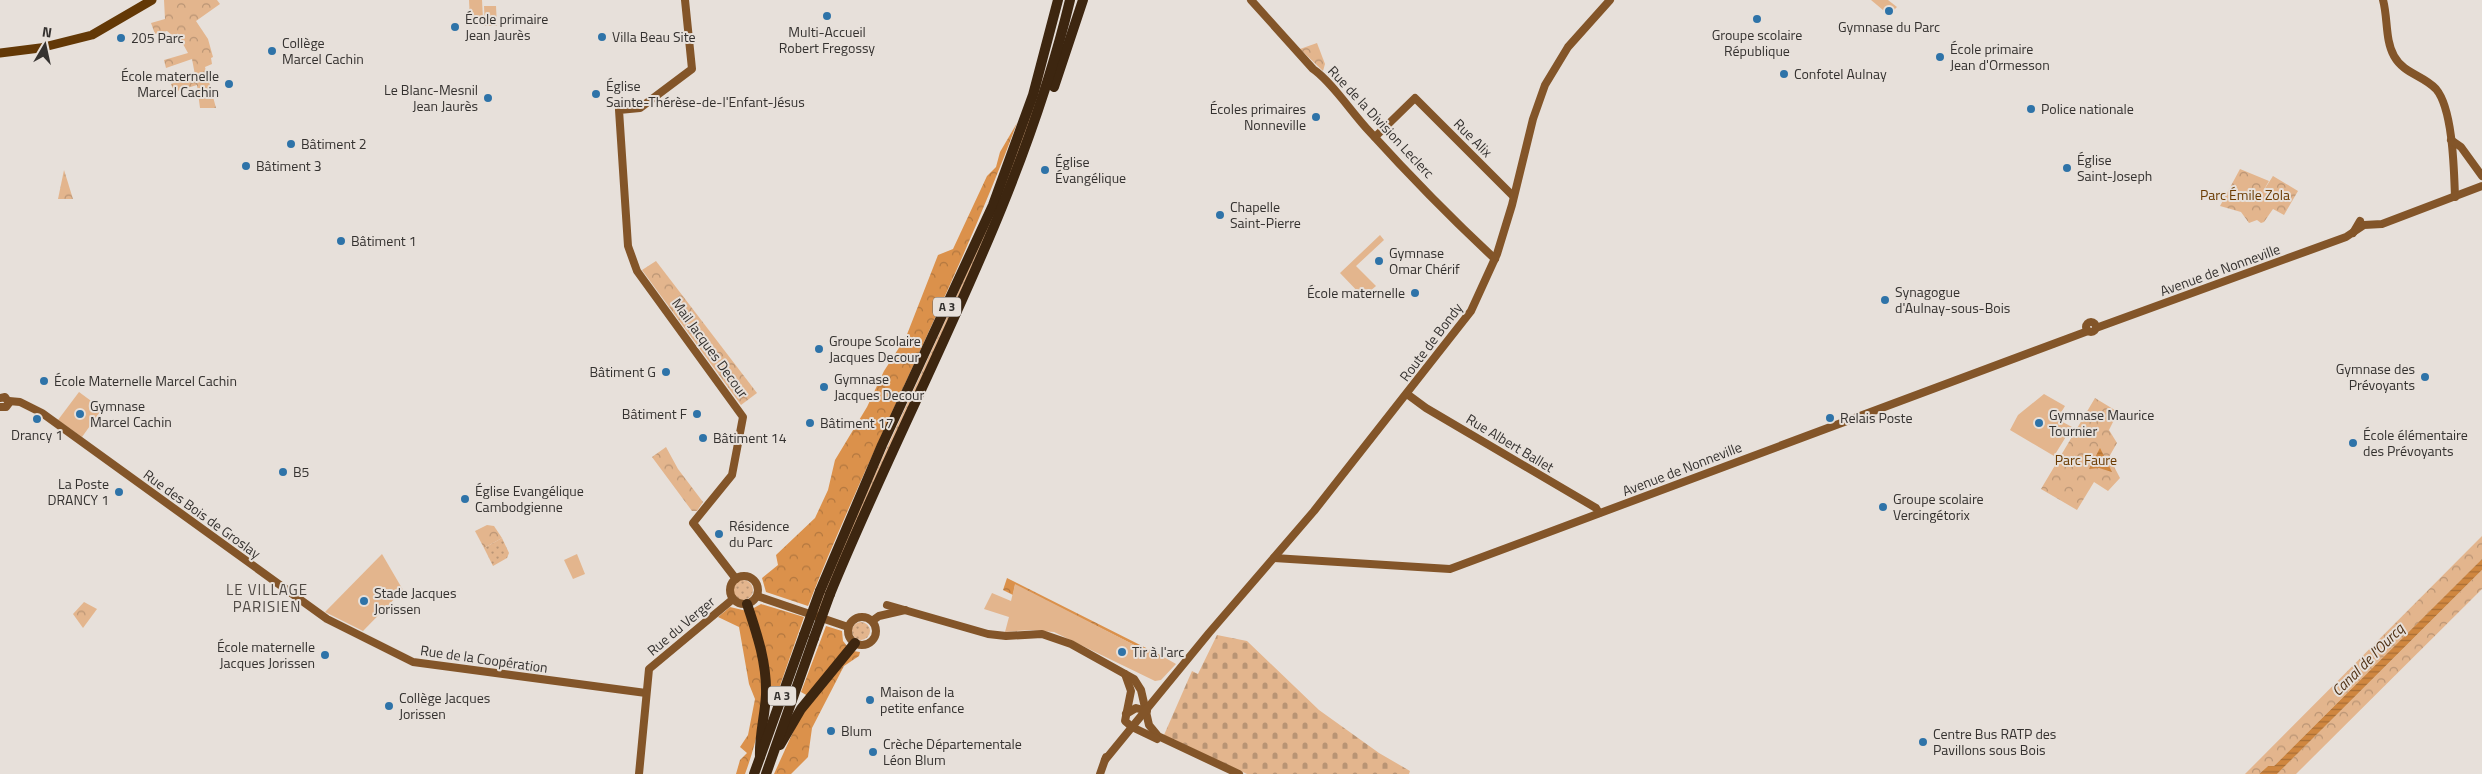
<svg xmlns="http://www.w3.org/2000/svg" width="2482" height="774" font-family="'Titillium Web',sans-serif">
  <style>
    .grass { fill: url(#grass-dots) }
    .forest { fill: url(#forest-crowns) }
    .cemetery { fill: url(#cemetery-stones) }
    .park { fill: url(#park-crowns) }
    .garden { fill: #e3b58d }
    .water { fill: url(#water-rules) }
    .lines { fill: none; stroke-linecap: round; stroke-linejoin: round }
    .secondary { stroke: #835529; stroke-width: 8 }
    .primary { stroke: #633806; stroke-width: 9 }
    .highway { stroke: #3d2610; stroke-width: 10 }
    .highway-bridge { stroke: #3d2610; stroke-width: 10 }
    .poi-dot { fill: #2e73a8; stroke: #e7e0da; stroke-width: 2 }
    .labels { text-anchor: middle; stroke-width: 4; stroke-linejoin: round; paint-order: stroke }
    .shield { fill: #e7e0da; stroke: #6a6663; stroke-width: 1 }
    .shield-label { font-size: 12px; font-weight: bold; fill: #353230 }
    .poi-label { font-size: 14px; fill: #353230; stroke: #e7e0da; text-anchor: start }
    .street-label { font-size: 14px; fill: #353230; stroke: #e7e0da }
    .park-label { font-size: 14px; fill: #6a3a00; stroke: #e7e0da }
    .neighbourhood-label { font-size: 15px; letter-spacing: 1px; fill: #504a45; stroke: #e7e0da }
    .water-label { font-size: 15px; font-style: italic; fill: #503114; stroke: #e7e0da }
  </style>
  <defs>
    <pattern id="grass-dots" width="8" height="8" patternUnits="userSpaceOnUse" patternTransform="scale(1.25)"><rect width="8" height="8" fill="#e3b58d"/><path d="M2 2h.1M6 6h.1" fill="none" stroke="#b99474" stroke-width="1.8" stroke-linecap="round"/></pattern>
    <pattern id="forest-crowns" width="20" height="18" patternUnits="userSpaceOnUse" patternTransform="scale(1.25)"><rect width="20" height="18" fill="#db914b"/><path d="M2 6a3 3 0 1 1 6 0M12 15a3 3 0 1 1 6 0" fill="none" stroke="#b2773f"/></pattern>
    <pattern id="cemetery-stones" width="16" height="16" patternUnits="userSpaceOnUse" patternTransform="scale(1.25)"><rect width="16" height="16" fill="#e3b58d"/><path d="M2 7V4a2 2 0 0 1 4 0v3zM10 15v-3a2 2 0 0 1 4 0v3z" fill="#b99474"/></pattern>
    <pattern id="park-crowns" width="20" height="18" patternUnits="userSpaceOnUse" patternTransform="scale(1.25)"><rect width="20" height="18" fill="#e3b58d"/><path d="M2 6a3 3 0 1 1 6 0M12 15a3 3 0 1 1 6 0" fill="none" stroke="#b99474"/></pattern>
    <pattern id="water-rules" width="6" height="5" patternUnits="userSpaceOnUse" patternTransform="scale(1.25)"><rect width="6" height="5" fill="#cf863f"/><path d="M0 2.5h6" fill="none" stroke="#a96e35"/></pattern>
  </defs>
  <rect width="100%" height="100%" fill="#e7e0da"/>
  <g class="grass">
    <path d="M1047,64l-28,94 -76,174 -73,158 -51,123h-2c71,-186 171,-359 230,-549z"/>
    <polygon points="502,538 509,553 507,558 493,566 484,548"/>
    <circle cx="743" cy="590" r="10"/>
    <circle cx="861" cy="631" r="9"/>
  </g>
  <g class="forest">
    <path d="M1017,123c-61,164 -145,320 -209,483l-42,-14 -4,-14 16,-13 -2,-10 39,-37 13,-28 7,-30 32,-53 17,-36 22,-34 32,-82 15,-6 34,-73 9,-9 4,-15z"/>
    <polygon points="1007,578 1162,656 1160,658 1015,585 1013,595 1003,590"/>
    <polygon points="761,604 804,617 775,700 769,698 752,609"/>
    <path d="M730,607l17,4c5,17 12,35 14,53 5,37 -3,75 -16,110h-9l4,-14 7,-7 -7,-6 8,-12 7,-36 -6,-15 -10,-57 -21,-10z"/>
    <polygon points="826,626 842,631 843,641 848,647 808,696 801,692"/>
    <polygon points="853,651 860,652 859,656 844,666 812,728 808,757 791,774 774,774 794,730 809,703"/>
  </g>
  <polygon class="cemetery" points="1217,635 1247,641 1319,710 1379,753 1410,771 1409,774 1247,774 1164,735 1192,671 1198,674"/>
  <g class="park">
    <polygon points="164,0 217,0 220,4 196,21 208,39 213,57 211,58 212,64 205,67 216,108 200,108 197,85 174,92 171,84 195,75 192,59 166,68 164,60 188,53 183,44 167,31 155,34 151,23 165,19"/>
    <polygon points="1317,43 1325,64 1323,71 1300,49"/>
    <polygon points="2240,169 2269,181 2262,193 2273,176 2298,191 2284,215 2273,209 2264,222 2261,223 2257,220 2249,223 2241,212 2220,206"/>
    <polygon points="64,170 73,199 58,199"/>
    <polygon points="656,261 757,393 741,405 642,270"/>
    <polygon points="2095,398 2118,412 2109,430 2117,443 2109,457 2120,478 2108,491 2094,482 2077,510 2041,489"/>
    <polygon points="666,447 678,469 703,502 697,511 692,511 652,457"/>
    <polygon points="487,525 494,526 502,538 484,548 475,531"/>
    <polygon points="2482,536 2482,559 2274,766 2268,766 2259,774 2245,774"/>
    <polygon points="2482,570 2482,589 2296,774 2277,774"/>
    <polygon points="84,602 97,609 83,628 73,614"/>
  </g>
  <g class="garden">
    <polygon points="469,0 482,0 483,19 470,20"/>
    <polygon points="1871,0 1888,0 1897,7 1889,15"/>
    <polygon points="484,6 496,6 497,26 485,26"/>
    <polygon points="1380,235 1384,240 1356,266 1376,286 1363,297 1340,273"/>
    <polygon points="79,392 102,409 82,437 58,420"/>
    <polygon points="2044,394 2065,406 2057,419 2072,427 2054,456 2010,430 2018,415"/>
    <polygon points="382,554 403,590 363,631 325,612"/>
    <polygon points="577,554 585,574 573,579 564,560"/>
    <polygon points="1015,584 1160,658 1162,656 1176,664 1161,680 1155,681 1054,632 1030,630 1005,632 1009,617 984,609 992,593 1011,601"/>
  </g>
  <g class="water">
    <polygon points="2100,448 2112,472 2099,468 2089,469"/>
    <polygon points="2482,559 2482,570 2277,774 2259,774 2268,766 2274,766"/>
  </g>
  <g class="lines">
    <g class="secondary">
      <polyline points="685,0 692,69 640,108 619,110 628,246 637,271 743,417 732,475 693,523 736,579"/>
      <path d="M1251,0l62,69c18,12 39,44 56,62 40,44 83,88 126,128"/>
      <path d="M2383,0c5,18 2,40 11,56 10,18 29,19 42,33 17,20 18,81 19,108"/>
      <polyline points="1375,137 1415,98 1513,196"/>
      <polyline points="2451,140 2461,147 2482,176"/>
      <polyline points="2353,233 2360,221"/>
      <circle cx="2091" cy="327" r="5"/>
      <polyline points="2096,328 2346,237 2364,225 2382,224 2482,186"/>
      <polyline points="1407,394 1426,408 1596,508 1599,513"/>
      <polyline points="0,398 5,397 9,403 6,407 0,407"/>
      <polyline points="9,401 20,402 42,413 327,619 413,662 646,693"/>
      <polyline points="1274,558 1450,569 2088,331"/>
      <circle cx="744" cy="590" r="14"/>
      <polyline points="757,596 848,627"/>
      <polyline points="887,605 988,634 1006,636 1042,634 1071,644 1134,679 1141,690 1149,725 1158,736 1239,774"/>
      <circle cx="862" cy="631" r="14"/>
      <polyline points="872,621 879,616 905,610"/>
      <polyline points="1125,674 1131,691 1125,721 1132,727 1157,739"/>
      <polyline points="1126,714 1136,708 1147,711"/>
      <polyline points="1105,760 1209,633 1314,511 1471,311 1497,254 1512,205 1533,119 1545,85 1568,47 1610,0"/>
      <polyline points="639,774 649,669 733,599"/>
      <polyline points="1100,774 1106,757"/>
    </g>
    <polyline class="primary" points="0,53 40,48 92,35 152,0"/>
    <g class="highway">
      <polyline points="1054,87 1083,0"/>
      <polyline points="820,591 882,445 993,205 1033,95 1058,0"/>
      <path d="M830,594c81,-198 190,-385 240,-594"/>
      <path d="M747,604c10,30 20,59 19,91 -1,21 -7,41 -6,62"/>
      <polyline points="780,745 801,709 855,643"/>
      <polyline points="754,774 804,635"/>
      <polyline points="766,774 814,638"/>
    </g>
    <g class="highway-bridge">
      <polyline points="804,635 820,591"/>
      <polyline points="814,638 830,594"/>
    </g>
  </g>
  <g class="poi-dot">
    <circle cx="1889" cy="11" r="5"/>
    <circle cx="827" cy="16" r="5"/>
    <circle cx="1757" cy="19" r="5"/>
    <circle cx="455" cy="27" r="5"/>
    <circle cx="602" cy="37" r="5"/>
    <circle cx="121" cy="38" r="5"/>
    <circle cx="272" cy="51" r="5"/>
    <circle cx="1940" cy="57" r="5"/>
    <circle cx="1784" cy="74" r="5"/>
    <circle cx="229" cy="84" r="5"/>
    <circle cx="596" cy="94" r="5"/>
    <circle cx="488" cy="98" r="5"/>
    <circle cx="2031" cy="109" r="5"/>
    <circle cx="1316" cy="117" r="5"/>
    <circle cx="291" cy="144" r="5"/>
    <circle cx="246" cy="166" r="5"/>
    <circle cx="2067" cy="168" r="5"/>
    <circle cx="1045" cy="170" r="5"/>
    <circle cx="1220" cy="215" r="5"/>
    <circle cx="341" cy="241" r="5"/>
    <circle cx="1379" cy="261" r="5"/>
    <circle cx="1415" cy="293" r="5"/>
    <circle cx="1885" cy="300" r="5"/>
    <circle cx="819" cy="349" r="5"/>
    <circle cx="666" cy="372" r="5"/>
    <circle cx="2425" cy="377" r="5"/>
    <circle cx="44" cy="381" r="5"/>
    <circle cx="824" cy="387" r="5"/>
    <circle cx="80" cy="414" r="5"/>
    <circle cx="697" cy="414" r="5"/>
    <circle cx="1830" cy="418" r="5"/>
    <circle cx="37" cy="419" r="5"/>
    <circle cx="810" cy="423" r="5"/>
    <circle cx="2039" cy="423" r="5"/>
    <circle cx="703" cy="438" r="5"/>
    <circle cx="2353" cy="443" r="5"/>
    <circle cx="283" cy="472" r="5"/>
    <circle cx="119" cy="492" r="5"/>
    <circle cx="465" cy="499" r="5"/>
    <circle cx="1883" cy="507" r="5"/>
    <circle cx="719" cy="534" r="5"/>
    <circle cx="364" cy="601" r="5"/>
    <circle cx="1122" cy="652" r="5"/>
    <circle cx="325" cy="655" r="5"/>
    <circle cx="870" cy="700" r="5"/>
    <circle cx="389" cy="706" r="5"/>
    <circle cx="831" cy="731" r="5"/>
    <circle cx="1923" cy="742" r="5"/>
    <circle cx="873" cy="752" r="5"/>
  </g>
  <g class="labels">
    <g class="shield">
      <rect x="933" y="297.5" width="28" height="19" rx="4"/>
      <rect x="768" y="686.5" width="28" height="19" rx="4"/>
    </g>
    <g class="shield-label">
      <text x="947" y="311">A 3</text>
      <text x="782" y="700">A 3</text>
    </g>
    <g class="poi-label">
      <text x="465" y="24">École primaire<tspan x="465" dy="16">Jean Jaurès</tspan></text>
      <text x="1889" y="32" text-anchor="middle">Gymnase du Parc</text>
      <text x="827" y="37" text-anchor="middle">Multi-Accueil<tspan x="827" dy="16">Robert Fregossy</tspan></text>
      <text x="1757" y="40" text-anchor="middle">Groupe scolaire<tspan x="1757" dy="16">République</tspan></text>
      <text x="612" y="42">Villa Beau Site</text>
      <text x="131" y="43">205 Parc</text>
      <text x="282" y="48">Collège<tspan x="282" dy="16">Marcel Cachin</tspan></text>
      <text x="1950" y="54">École primaire<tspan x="1950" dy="16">Jean d'Ormesson</tspan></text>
      <text x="1794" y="79">Confotel Aulnay</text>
      <text x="219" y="81" text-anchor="end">École maternelle<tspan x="219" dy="16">Marcel Cachin</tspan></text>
      <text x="606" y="91">Église<tspan x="606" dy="16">Sainte-Thérèse-de-l'Enfant-Jésus</tspan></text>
      <text x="478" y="95" text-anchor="end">Le Blanc-Mesnil<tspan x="478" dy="16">Jean Jaurès</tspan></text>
      <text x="1306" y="114" text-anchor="end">Écoles primaires<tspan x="1306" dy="16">Nonneville</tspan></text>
      <text x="2041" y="114">Police nationale</text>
      <text x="301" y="149">Bâtiment 2</text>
      <text x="2077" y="165">Église<tspan x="2077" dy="16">Saint-Joseph</tspan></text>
      <text x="1055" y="167">Église<tspan x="1055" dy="16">Évangélique</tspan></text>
      <text x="256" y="171">Bâtiment 3</text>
      <text x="1230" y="212">Chapelle<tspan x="1230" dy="16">Saint-Pierre</tspan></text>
      <text x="351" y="246">Bâtiment 1</text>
      <text x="1389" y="258">Gymnase<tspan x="1389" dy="16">Omar Chérif</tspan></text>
      <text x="1895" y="297">Synagogue<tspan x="1895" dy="16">d'Aulnay-sous-Bois</tspan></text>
      <text x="1405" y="298" text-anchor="end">École maternelle</text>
      <text x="829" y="346">Groupe Scolaire<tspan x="829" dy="16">Jacques Decour</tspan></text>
      <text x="2415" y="374" text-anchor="end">Gymnase des<tspan x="2415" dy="16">Prévoyants</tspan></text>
      <text x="656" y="377" text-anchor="end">Bâtiment G</text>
      <text x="834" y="384">Gymnase<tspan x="834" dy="16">Jacques Decour</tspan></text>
      <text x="54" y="386">École Maternelle Marcel Cachin</text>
      <text x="90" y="411">Gymnase<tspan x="90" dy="16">Marcel Cachin</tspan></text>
      <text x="687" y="419" text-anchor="end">Bâtiment F</text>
      <text x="2049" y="420">Gymnase Maurice<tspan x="2049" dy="16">Tournier</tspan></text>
      <text x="1840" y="423">Relais Poste</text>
      <text x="820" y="428">Bâtiment 17</text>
      <text x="37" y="440" text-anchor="middle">Drancy 1</text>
      <text x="2363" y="440">École élémentaire<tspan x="2363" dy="16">des Prévoyants</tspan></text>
      <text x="713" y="443">Bâtiment 14</text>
      <text x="293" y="477">B5</text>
      <text x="109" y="489" text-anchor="end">La Poste<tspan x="109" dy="16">DRANCY 1</tspan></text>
      <text x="475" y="496">Église Evangélique<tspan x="475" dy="16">Cambodgienne</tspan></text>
      <text x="1893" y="504">Groupe scolaire<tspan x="1893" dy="16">Vercingétorix</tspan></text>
      <text x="729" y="531">Résidence<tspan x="729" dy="16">du Parc</tspan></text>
      <text x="374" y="598">Stade Jacques<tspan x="374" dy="16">Jorissen</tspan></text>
      <text x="315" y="652" text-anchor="end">École maternelle<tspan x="315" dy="16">Jacques Jorissen</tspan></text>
      <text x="1132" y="657">Tir à l'arc</text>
      <text x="880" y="697">Maison de la<tspan x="880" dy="16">petite enfance</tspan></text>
      <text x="399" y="703">Collège Jacques<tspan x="399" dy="16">Jorissen</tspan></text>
      <text x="841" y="736">Blum</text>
      <text x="1933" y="739">Centre Bus RATP des<tspan x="1933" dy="16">Pavillons sous Bois</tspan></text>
      <text x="883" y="749">Crèche Départementale<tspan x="883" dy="16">Léon Blum</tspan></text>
    </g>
    <g class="street-label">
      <text transform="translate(1381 122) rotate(47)" y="5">Rue de la Division Leclerc</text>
      <text transform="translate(1473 138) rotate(45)" y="5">Rue Alix</text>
      <text transform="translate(2220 270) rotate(-20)" y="5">Avenue de Nonneville</text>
      <text transform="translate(1431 342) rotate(-53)" y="5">Route de Bondy</text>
      <text transform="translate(710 348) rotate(54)" y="5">Mail Jacques Decour</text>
      <text transform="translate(1510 443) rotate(31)" y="5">Rue Albert Ballet</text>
      <text transform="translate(1682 469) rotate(-21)" y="5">Avenue de Nonneville</text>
      <text transform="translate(202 514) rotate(36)" y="5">Rue des Bois de Groslay</text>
      <text transform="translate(681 626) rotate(-40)" y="5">Rue du Verger</text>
      <text transform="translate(484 659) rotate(8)" y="5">Rue de la Coopération</text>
    </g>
    <g class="park-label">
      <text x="2245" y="200">Parc Émile Zola</text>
      <text x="2086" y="465">Parc Faure</text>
    </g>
    <g class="neighbourhood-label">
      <text x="267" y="595">LE VILLAGE<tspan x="267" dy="17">PARISIEN</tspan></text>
    </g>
    <g class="water-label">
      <text transform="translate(2368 660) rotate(-45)" y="5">Canal de l'Ourcq</text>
    </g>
  </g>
  <g transform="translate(45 45) rotate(9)" stroke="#e7e0da" stroke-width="4" paint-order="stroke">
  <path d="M0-4L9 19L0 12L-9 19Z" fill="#353230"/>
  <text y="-8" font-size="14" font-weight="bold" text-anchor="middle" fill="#353230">N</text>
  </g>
</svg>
